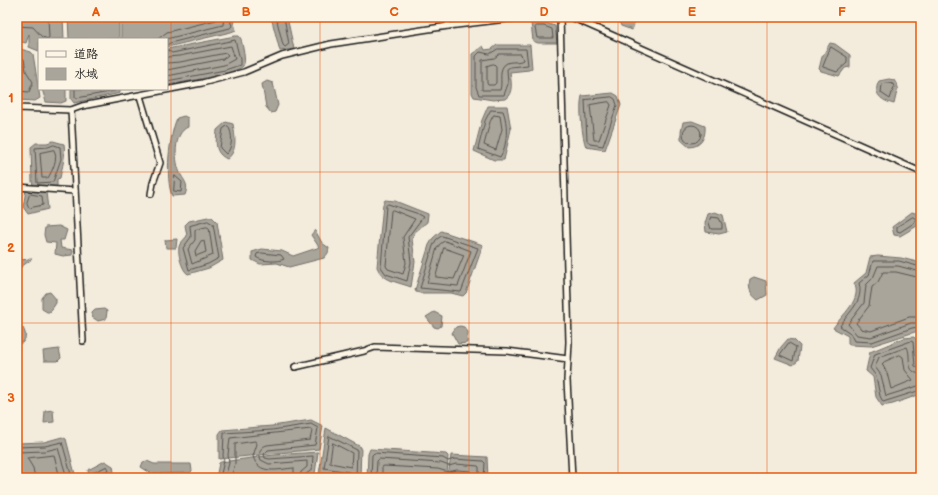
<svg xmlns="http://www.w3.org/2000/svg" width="938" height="495" font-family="'Balsamiq Sans','LXGW WenKai TC',sans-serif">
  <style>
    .water { fill: #aaa59b; stroke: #716e68 }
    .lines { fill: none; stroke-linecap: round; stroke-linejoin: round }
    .shore { stroke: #55534f; stroke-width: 1 }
    .minor-casing { stroke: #1c1c1c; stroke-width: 8 }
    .minor { stroke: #fcf5e5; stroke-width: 5 }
    .grid { fill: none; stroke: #e8590c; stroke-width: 1; stroke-opacity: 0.55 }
    .neatline { fill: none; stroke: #e8590c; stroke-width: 1.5 }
    .grid-label { font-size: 13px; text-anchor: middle; font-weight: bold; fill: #e8590c }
  </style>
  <rect width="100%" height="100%" fill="#f3ecdd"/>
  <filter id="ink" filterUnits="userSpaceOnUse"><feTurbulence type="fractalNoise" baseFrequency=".025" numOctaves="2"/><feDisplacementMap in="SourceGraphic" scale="8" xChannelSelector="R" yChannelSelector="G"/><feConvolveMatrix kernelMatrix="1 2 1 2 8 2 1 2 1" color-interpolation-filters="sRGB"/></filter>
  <g filter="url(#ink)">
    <g class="water">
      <polygon points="17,17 63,17 64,39 39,39 39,51 29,47 29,34 26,43 17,41"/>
      <polygon points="68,17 119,17 119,39 69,39"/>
      <polygon points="121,17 232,17 236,30 231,32 167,47 167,39 121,39"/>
      <polygon points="271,17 287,17 294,49 280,51"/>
      <polygon points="617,17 637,17 632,30 621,26"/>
      <polygon points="546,21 548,24 555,26 557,43 538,43 533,41 531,23"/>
      <path d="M235,36h4l2,3c1,6 6,21 2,27 -4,7 -64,17 -76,19v-36z"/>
      <polygon points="830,43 835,44 850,55 850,67 845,68 839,76 821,71 819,69 822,57"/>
      <path d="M497,45h33l2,23 -3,2 -19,2c1,9 4,21 -5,27l-12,1 -19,-3 -2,-4v-39l11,-8 2,4 7,-1z"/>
      <polygon points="17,48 31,52 33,54 40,98 35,101 17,100"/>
      <path d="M889,79l5,1 4,7 -4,17c-12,-3 -22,-10 -15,-23z"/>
      <polygon points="267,81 273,83 278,105 275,112 271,113 266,107 262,84"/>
      <polygon points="42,89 66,89 66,101 61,103 46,102"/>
      <polygon points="71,89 120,89 120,93 74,103 71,99"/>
      <path d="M613,93l5,3 3,9 -16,45 -19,-3c-4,-10 -7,-40 -4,-51z"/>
      <polygon points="488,106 507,106 511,129 504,160 494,160 474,151 482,120"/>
      <path d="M184,116l4,2v9c-15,6 -14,35 -7,48 4,7 8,10 4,20l-13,1c-7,-19 -3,-59 5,-78z"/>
      <path d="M692,121l13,5c1,11 -4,21 -16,21l-8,-7v-8l2,-10z"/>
      <path d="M226,122l7,2c2,12 5,27 -6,35 -13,-6 -11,-16 -10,-29z"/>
      <path d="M53,141l11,3c2,12 -2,23 -4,34l-3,1v9l-23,-1 -2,-5 -1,-35 5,-4h11z"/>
      <polygon points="26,190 46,192 48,209 28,214 23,207"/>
      <path d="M385,200l10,1 33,13 -1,8 -12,10 -3,7 3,23 -4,25c-13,-5 -29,-6 -34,-20l6,-63z"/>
      <polygon points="715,212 723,215 727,232 719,234 706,232 705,223 708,214"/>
      <polygon points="912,212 918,214 919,222 917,226 900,236 894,235 892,227"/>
      <path d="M208,217h4l5,5 6,38 -14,8 -21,6c-6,-3 -12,-24 -8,-30 2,-3 5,-5 7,-8l-2,-11 4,-4z"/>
      <polygon points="59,226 67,230 64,240 60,240 61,248 73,250 72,255 63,256 55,254 56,243 46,242 44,235 45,227"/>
      <polygon points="315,230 322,243 329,248 328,253 324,258 289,267 277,263 260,264 252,260 252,252 262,249 282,251 293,256 317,248 319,247 311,235"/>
      <polygon points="441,231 483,245 466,293 463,296 451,293 420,293 416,292 415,290 429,245 433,238"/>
      <polygon points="177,239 176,248 166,248 165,240"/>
      <path d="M878,256l23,2 20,5v106l-2,-34 -1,-4 -47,15 -21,-1 -2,-1v-8l-15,-8c9,-13 30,-29 21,-45l12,-10 4,-16z"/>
      <polygon points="32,259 18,269 17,270 17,260"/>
      <path d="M754,277l12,4 1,14 -9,5c-8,-6 -10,-12 -8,-21z"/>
      <polygon points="50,292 56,299 56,303 50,312 47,312 42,309 42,298 46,293"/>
      <polygon points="104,309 107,311 106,319 98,321 92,317 92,313 95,310"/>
      <polygon points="434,312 442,316 441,326 438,328 434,327 426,317"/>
      <polygon points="460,326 464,327 468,332 467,343 458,344 452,333 456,327"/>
      <path d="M17,327l6,1c3,6 4,10 -1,15h-5z"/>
      <polygon points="914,337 917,340 921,394 893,404 882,406 876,397 873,377 866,371 870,352 904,338"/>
      <polygon points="788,339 794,340 800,346 798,361 793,365 775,358 781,347"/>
      <polygon points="59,349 61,358 58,361 44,361 43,351"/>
      <polygon points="53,410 54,422 44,423 45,411"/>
      <polygon points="311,420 323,426 319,449 219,459 219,434 222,430 272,426"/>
      <path d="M326,428l35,19 -1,31c-15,0 -25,-6 -41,-4z"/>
      <polygon points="62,437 66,439 76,478 20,478 17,467 17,443 44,442"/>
      <polygon points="370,449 446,454 448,456 447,478 367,478 368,454"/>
      <polygon points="318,452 315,474 305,478 216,478 219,463 221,462 274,455"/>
      <polygon points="451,455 487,457 488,478 448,478"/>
      <polygon points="105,461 113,466 114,472 101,478 89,478 88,470"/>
      <polygon points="147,461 154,464 191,464 192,471 190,473 152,474 141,467 143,462"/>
      <polygon points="133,474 146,478 115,478"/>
    </g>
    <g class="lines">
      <g class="shore">
        <polyline points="276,17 283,45 285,47 289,44 284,17"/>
        <polyline points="17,26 33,27 42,37 48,39 49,37 48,17"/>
        <polygon points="537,26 544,26 552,29 553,38 537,38 535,28"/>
        <polyline points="158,39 167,32 216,20 218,17"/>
        <polyline points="166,39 223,25 224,17"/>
        <polyline points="167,45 170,43 230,28 232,26 229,17"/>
        <polygon points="831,47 847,57 847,63 837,72 823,67"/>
        <polygon points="498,49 526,49 528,65 510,67 507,69 508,84 504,95 479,95 476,87 476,56 480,52 489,54"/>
        <polyline points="167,50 172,53 235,40 240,59 240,65 225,70 167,81"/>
        <path d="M500,54h21l2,6c-5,3 -11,1 -16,3 -10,5 -4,19 -7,27h-18v-30l12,-2z"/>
        <polyline points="17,57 24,59 26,71 33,82 29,92 17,91"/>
        <polyline points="167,57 179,56 231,46 235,59 224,65 167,76"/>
        <polyline points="167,63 180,62 226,53 228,55 223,59 167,70"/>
        <polygon points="494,64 496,66 496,83 494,85 488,85 487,83 487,66"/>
        <polygon points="889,83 893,84 894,87 890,99 881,93 882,84"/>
        <polyline points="75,89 75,97 77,98 115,91 117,89"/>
        <polygon points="612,97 615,99 617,105 603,146 590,144 587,140 585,100"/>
        <polygon points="609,102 611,105 599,140 594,140 590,105"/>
        <path d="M491,110l12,1c5,12 5,35 -3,46l-22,-8 7,-28z"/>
        <polygon points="494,115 500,116 502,129 496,150 484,145 490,122"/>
        <circle cx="692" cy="134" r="9"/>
        <path d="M228,126c5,7 5,22 -2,28l-6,-6 3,-19z"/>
        <polygon points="54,145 60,147 61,159 53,182 37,183 35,148 48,147"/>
        <path d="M54,150c5,8 -2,21 -6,28h-6l-2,-25z"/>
        <polygon points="175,176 182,182 181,192 174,191"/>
        <polygon points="30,194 42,196 43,205 29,208 27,203"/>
        <polygon points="388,204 416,213 423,217 408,237 411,262 407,281 386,274 381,267 386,206"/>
        <polygon points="393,210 415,219 403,237 406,263 403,274 388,269 386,266 391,211"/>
        <polygon points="711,217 719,218 722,224 722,229 711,229 709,223"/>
        <polygon points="913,217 916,219 914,223 900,232 897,231 897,227"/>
        <polygon points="208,221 213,224 219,258 208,264 189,270 183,248 191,237 190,226"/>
        <polygon points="207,227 209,228 213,255 192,264 188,249 195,240 195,230"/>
        <polygon points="442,236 478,248 461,292 420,288 433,246 436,240"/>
        <polygon points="204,241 206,252 196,256 195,251 201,241"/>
        <polygon points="445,241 471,251 458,286 427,283 437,248 440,244"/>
        <polygon points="444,248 464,255 454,279 436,277"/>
        <path d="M262,253l19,2 3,4c-5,3 -22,3 -28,-2l1,-3z"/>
        <path d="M921,267l-22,-6h-26l-4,14 -10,8c5,19 -10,28 -19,43l10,7 4,8 18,1 40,-14 6,-1 3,2"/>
        <polyline points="921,272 898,266 878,266 873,278 866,285 864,303 848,324 857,335 871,337 911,323 921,323"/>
        <polyline points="921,278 896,272 883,272 878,282 872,287 869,306 856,323 861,329 871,331 909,317 921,317"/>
        <polygon points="789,343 796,347 793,361 780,355"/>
        <polygon points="900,355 903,357 905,370 913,380 891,389 887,373 882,364 884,362"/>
        <polyline points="921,369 915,366 913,342 911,341 875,354 870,368 876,376 880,396 883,402 921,390"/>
        <path d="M921,374c-17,-1 -9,-18 -14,-27l-28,10 -4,10 6,8 5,21 35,-11"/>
        <polygon points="333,443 352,453 351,467 330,463"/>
        <polyline points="17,447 45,446 62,442 72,478"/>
        <polyline points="17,452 45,451 58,448 67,478"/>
        <polyline points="35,478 33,468 27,458 54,455 60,478"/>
        <polyline points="93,478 93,473 107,466 109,470 102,473 101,478"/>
        <polyline points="220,478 224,461 223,456 224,433 272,430 311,424 318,428 315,445 268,450 264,454 265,458 269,459 313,456 312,470 306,474 305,478"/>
        <path d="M225,478l4,-15 -1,-8 2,-17 81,-9 1,2 -2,9 -43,5c-7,2 -9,8 -6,15l8,4 38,-3v6l-6,5 -1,6"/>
        <path d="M231,478l4,-14v-20l20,-3 2,3 -4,12c5,20 26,13 41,12v10"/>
        <polyline points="352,478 349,472 324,468 329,436 357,450 356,478"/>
        <polyline points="371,478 372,455 374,453 443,458 448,461 454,459 483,461 485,463 484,478"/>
        <polyline points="376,478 377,461 379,459 441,463 449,466 456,464 478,466 479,467 479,478"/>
        <polyline points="382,478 382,467 384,466 438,469 448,472 457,470 471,471 473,478"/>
      </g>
      <g class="minor-casing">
        <g id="minor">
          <polyline points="560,17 569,342 567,380 572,478"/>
          <polyline points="571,17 921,172"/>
          <polyline points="448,26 448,17"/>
          <polyline points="140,96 160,163 153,183 151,194"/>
          <polyline points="17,108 71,110 82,106 202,83 244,72 282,56 331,44 448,26 524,17"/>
          <polyline points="71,110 83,341"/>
          <polyline points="17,187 75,191"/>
          <polyline points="295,367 364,351 375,347 507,351 568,359"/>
        </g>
      </g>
      <use href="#minor" class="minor"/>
    </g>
  </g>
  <path class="grid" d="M171,17v461M320,17v461M469,17v461M618,17v461M767,17v461M17,172h904M17,323h904"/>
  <rect width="938" height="495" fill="none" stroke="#fcf5e5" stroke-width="44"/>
  <rect x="38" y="38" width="130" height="52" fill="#fcf5e5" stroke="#a29e95"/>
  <rect x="46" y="51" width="20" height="6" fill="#fcf5e5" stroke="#a29e95"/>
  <text x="74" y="58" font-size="12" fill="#1c1c1c">道路</text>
  <rect x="46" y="68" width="20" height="12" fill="#aaa59b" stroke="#a29e95"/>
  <text x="74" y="78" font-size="12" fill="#1c1c1c">水域</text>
  <rect x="22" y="22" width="894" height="451" class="neatline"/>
  <g class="grid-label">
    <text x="96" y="16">A</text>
    <text x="246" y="16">B</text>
    <text x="394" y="16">C</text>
    <text x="544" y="16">D</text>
    <text x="692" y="16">E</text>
    <text x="842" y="16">F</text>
    <text x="11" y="102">1</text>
    <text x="11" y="252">2</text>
    <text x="11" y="402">3</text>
  </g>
</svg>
